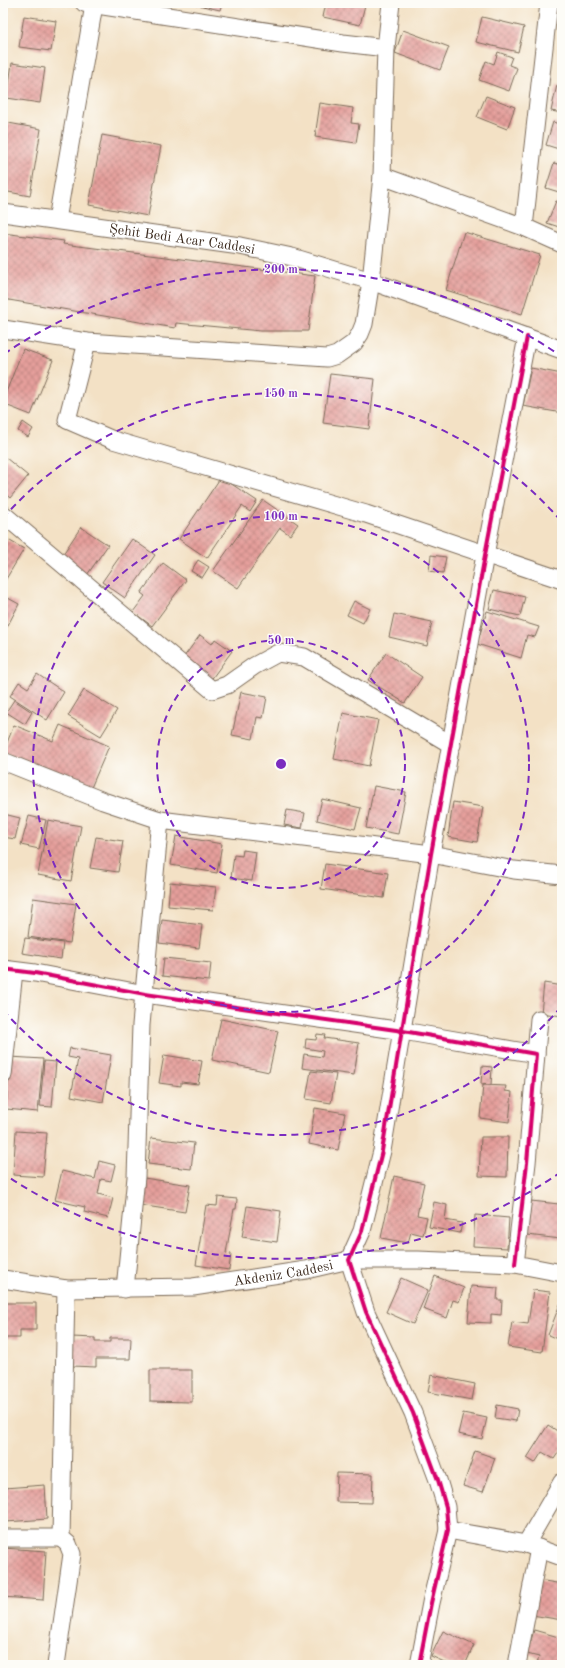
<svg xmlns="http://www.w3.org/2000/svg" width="565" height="1668" font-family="'Old Standard TT',serif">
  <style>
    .building { fill: url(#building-cross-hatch) }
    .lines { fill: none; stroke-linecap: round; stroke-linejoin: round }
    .minor-casing { stroke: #7b6a58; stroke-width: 19 }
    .minor { stroke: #fff; stroke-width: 17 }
    .cycleway-casing { stroke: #fdfcf7; stroke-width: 6 }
    .cycleway { stroke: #d6006c; stroke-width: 4 }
    .ring { fill: none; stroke: #7b2cbf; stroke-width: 2; stroke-dasharray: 7 5 }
    .labels { text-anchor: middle; stroke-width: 3; stroke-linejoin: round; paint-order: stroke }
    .street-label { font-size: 14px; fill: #3b2a1e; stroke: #fdfcf7 }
    .centre { fill: #7b2cbf; stroke: #fdfcf7; stroke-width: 2 }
    .ring-label { font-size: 12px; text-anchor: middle; font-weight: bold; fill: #7b2cbf; stroke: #fdfcf7; stroke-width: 3; stroke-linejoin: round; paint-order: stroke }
  </style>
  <defs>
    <pattern id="building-cross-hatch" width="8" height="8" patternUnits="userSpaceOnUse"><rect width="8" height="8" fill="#e59f9b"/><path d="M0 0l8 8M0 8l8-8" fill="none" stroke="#bb827e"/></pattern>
  </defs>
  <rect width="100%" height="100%" fill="#fdfcf7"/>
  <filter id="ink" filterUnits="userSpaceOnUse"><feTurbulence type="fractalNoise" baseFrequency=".025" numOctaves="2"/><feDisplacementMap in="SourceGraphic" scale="8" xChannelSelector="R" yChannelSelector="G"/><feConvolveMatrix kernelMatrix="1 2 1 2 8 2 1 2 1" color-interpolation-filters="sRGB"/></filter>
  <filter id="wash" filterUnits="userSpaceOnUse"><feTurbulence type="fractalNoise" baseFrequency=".012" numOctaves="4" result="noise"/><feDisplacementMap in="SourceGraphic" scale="16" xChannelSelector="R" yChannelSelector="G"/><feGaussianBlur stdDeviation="0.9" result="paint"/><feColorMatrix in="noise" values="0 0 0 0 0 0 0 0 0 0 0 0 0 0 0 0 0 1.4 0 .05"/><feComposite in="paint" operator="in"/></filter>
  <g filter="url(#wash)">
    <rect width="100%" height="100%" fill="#f3e1c5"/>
    <g id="blocks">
      <g class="building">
        <polygon points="189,3 222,3 220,10"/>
        <polygon points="326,3 357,3 365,5 360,25 323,17"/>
        <polygon points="24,16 56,21 51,51 19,47"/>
        <polygon points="482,17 524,27 518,52 476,42"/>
        <polygon points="403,30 449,47 440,70 395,53"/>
        <polygon points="498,52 512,57 509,65 517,68 509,91 479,80 486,61 494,64"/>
        <polygon points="12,63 45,68 40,103 7,98"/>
        <polygon points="557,85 562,86 562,113 551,111"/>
        <polygon points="486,96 515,107 507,129 477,117"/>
        <polygon points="320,103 353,108 351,123 359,124 356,143 315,137"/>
        <polygon points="3,122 41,129 30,196 3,191"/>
        <polygon points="553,122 562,125 562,150 546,145"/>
        <polygon points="102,135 161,146 148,216 89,205"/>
        <polygon points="554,163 562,165 562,193 546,188"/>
        <polygon points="556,201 562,203 562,228 547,223"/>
        <polygon points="464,232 540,255 522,314 446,290"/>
        <polygon points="3,233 64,241 63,244 315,276 308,331 261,331 176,323 175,328 3,299"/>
        <polygon points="23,349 53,360 31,415 3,404 3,400"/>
        <polygon points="531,368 562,374 562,413 523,406"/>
        <polygon points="330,374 375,379 369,429 323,423"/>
        <polygon points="23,422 33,429 28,437 18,431"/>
        <polygon points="6,458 28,476 10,498 3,492 3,462"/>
        <polygon points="221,477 257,501 250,512 242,506 207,558 179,539"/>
        <polygon points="263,500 298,524 290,535 280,528 238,588 213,571"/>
        <polygon points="81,527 108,545 87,575 61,557"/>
        <polygon points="3,537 24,549 3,584"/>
        <polygon points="132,539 155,555 125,598 102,582"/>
        <polygon points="431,555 446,557 443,573 429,571"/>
        <polygon points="198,560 209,567 202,578 191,571"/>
        <polygon points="163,563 186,580 152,626 133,612 145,596 141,593"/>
        <polygon points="494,590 525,597 520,616 489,609"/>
        <polygon points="8,598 19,604 7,627 3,624 3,607"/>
        <polygon points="354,601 370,609 363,623 347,615"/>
        <polygon points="487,611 539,627 535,637 527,635 521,658 477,644"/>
        <polygon points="394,614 432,622 427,646 389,637"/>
        <polygon points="200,635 212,644 215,639 232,651 210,681 181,661"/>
        <polygon points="386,653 422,677 405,703 368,680"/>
        <polygon points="37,674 64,692 47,720 10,696 19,682 28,688"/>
        <polygon points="84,690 117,710 101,736 68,716"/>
        <polygon points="241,692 267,697 263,718 257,717 253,739 232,735"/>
        <polygon points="14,700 32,712 25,724 6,712"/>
        <polygon points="343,713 378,720 369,766 334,759"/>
        <polygon points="14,725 53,741 60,725 109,746 90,790 3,753"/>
        <polygon points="374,786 406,792 398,834 366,828"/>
        <polygon points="322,799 361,808 355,829 317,820"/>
        <polygon points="453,802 483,807 477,842 448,837"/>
        <polygon points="287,810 305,813 302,828 284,825"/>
        <polygon points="4,814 20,818 15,839 3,837"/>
        <polygon points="29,816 46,820 39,849 21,845"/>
        <polygon points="48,820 81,826 71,881 38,875"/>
        <polygon points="176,836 222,844 217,873 171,865"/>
        <polygon points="96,837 123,841 118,872 90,868"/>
        <polygon points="243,850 256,852 252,881 231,878 234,855 242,856"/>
        <polygon points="325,864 388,873 384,898 321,889"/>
        <polygon points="170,882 216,887 213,910 168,906"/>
        <polygon points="33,898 76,904 70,943 28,937"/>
        <polygon points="162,920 202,925 199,948 159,943"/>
        <polygon points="25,938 63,943 61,959 22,953"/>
        <polygon points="164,958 211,963 209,981 162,976"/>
        <polygon points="544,983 562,986 562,1016 541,1013"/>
        <polygon points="221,1019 278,1031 269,1072 212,1060"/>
        <polygon points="317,1034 325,1035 324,1038 359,1043 354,1075 302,1068 304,1054 322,1057 323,1051 305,1048 306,1039 316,1040"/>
        <polygon points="70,1048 111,1055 103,1102 71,1096 78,1059 68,1057"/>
        <polygon points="164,1055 202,1061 198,1084 181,1082 181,1086 159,1083"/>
        <polygon points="10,1057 43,1059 38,1112 6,1109"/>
        <polygon points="44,1061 56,1062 52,1107 40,1106"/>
        <polygon points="482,1066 492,1067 491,1085 481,1084"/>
        <polygon points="311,1071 336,1074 331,1103 306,1099"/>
        <polygon points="483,1085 506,1086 505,1091 512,1092 509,1122 480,1118"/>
        <polygon points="315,1108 345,1113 338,1150 309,1144"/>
        <polygon points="16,1131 47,1133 43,1177 13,1175"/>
        <polygon points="481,1137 508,1137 507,1177 479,1176"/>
        <polygon points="151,1138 194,1143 191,1169 148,1164"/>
        <polygon points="99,1161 115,1165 111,1181 101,1179 98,1194 113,1198 108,1218 84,1212 85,1207 55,1200 62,1171 95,1179"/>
        <polygon points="394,1176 424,1183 417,1215 427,1217 423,1235 411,1232 408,1243 381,1238"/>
        <polygon points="144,1178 190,1185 185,1212 139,1205"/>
        <polygon points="218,1197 237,1199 236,1209 234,1209 226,1253 231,1254 229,1270 196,1265 206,1205 217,1206"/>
        <polygon points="531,1201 559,1204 558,1210 562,1211 561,1239 527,1235"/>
        <polygon points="434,1202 447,1205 445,1220 462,1223 460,1233 429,1227"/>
        <polygon points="247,1206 281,1211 277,1242 242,1237"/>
        <polygon points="475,1215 509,1218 507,1248 473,1246"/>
        <polygon points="435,1276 464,1288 459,1302 453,1300 447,1318 423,1309"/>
        <polygon points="401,1278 428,1290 413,1324 386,1312"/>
        <polygon points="471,1286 498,1288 497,1300 502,1300 501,1315 491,1314 491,1323 468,1322"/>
        <polygon points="533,1290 550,1292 542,1352 508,1347 512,1322 528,1324"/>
        <polygon points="3,1303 36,1303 36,1330 20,1330 20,1338 3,1338"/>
        <polygon points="560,1304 562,1305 562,1341 548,1335"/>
        <polygon points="72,1337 95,1338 95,1342 110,1342 110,1338 131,1338 130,1359 96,1359 96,1367 72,1366"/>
        <polygon points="150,1370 192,1370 192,1402 150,1401"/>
        <polygon points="431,1375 475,1384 472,1400 428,1392"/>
        <polygon points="497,1405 518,1409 516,1421 495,1418"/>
        <polygon points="463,1413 487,1418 482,1439 458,1434"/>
        <polygon points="548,1425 562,1434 562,1447 554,1459 542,1452 535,1463 527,1458"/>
        <polygon points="475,1451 495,1458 483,1492 463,1486"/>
        <polygon points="337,1473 373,1474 372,1503 336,1502"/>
        <polygon points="45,1485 47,1519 6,1522 4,1488"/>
        <polygon points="3,1548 46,1551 43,1600 3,1597"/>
        <polygon points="539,1580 562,1584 562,1620 532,1615"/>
        <polygon points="534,1630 562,1638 562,1660 558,1659 556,1665 537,1664 539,1657 527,1654"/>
        <polygon points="443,1631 474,1645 465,1665 451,1665 431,1656"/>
      </g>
    </g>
  </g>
  <g filter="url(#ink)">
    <use href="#blocks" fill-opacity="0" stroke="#7b6a58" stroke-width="1"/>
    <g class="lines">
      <g class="minor-casing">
        <g id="minor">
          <polyline points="84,3 343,43 386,48"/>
          <polyline points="382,176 524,227 562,244"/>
          <path id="s1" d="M3,213l237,33 52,11 79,24 191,69"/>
          <polyline points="57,220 94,5"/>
          <polyline points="524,227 549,3"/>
          <polyline points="3,329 87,342 327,358 337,355 354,343 360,334 364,324 371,281 382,176 386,48 391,3"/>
          <polyline points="87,342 67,420 113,440 366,514 562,580"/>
          <polyline points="3,514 212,690 227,685 254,666 278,653 304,657 452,745"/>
          <polyline points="3,761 103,801 160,820 431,854 514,870 562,875"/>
          <polyline points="3,969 35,973 145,994 403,1031 536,1054 527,1163 515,1264"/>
          <polyline points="536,1054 539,1019"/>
          <polyline points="3,1075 14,971"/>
          <path id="s2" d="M3,1279l63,10 127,-2 113,-17 43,-10h69l97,4 47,9"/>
          <polyline points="125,1289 136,1177 141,1025 160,820"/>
          <polyline points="448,1530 526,1544 562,1557"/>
          <polyline points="3,1538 61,1538"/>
          <polyline points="526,1544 562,1482"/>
          <polyline points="56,1665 72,1554 68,1544 61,1538 66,1289"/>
          <polyline points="419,1665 431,1603 448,1530 446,1507 438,1480 413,1413 366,1312 349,1260 362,1231 382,1151 431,854 485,555 527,337"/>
          <polyline points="517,1665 539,1548"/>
        </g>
      </g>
      <use href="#minor" class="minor"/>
      <g class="cycleway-casing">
        <g id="cycleway">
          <polyline points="3,969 35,973 145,994 403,1031 536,1054 527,1163 515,1264"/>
          <polyline points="419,1665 431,1603 448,1530 446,1507 438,1480 413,1413 366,1312 349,1260 362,1231 382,1151 431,854 485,555 527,337"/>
        </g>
      </g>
      <use href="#cycleway" class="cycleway"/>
    </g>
  </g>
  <g class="ring">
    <circle cx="281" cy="764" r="124"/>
    <circle cx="281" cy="764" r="248"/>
    <path d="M561 1007A371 371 0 0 1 3 1010M3 518A371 371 0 0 1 561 521"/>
    <path d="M561 1172A495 495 0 0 1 4 1174M4 354A495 495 0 0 1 561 356"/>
  </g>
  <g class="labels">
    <g class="street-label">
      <text dy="5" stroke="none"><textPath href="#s1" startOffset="181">Şehit Bedi Acar Caddesi</textPath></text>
      <text dy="5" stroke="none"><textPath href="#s2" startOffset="282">Akdeniz Caddesi</textPath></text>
    </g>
  </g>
  <circle cx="281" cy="764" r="6" class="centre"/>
  <g class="ring-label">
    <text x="281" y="273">200 m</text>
    <text x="281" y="397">150 m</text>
    <text x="281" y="520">100 m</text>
    <text x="281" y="644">50 m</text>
  </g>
  <rect width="565" height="1668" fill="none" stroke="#fdfcf7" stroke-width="16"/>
</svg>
